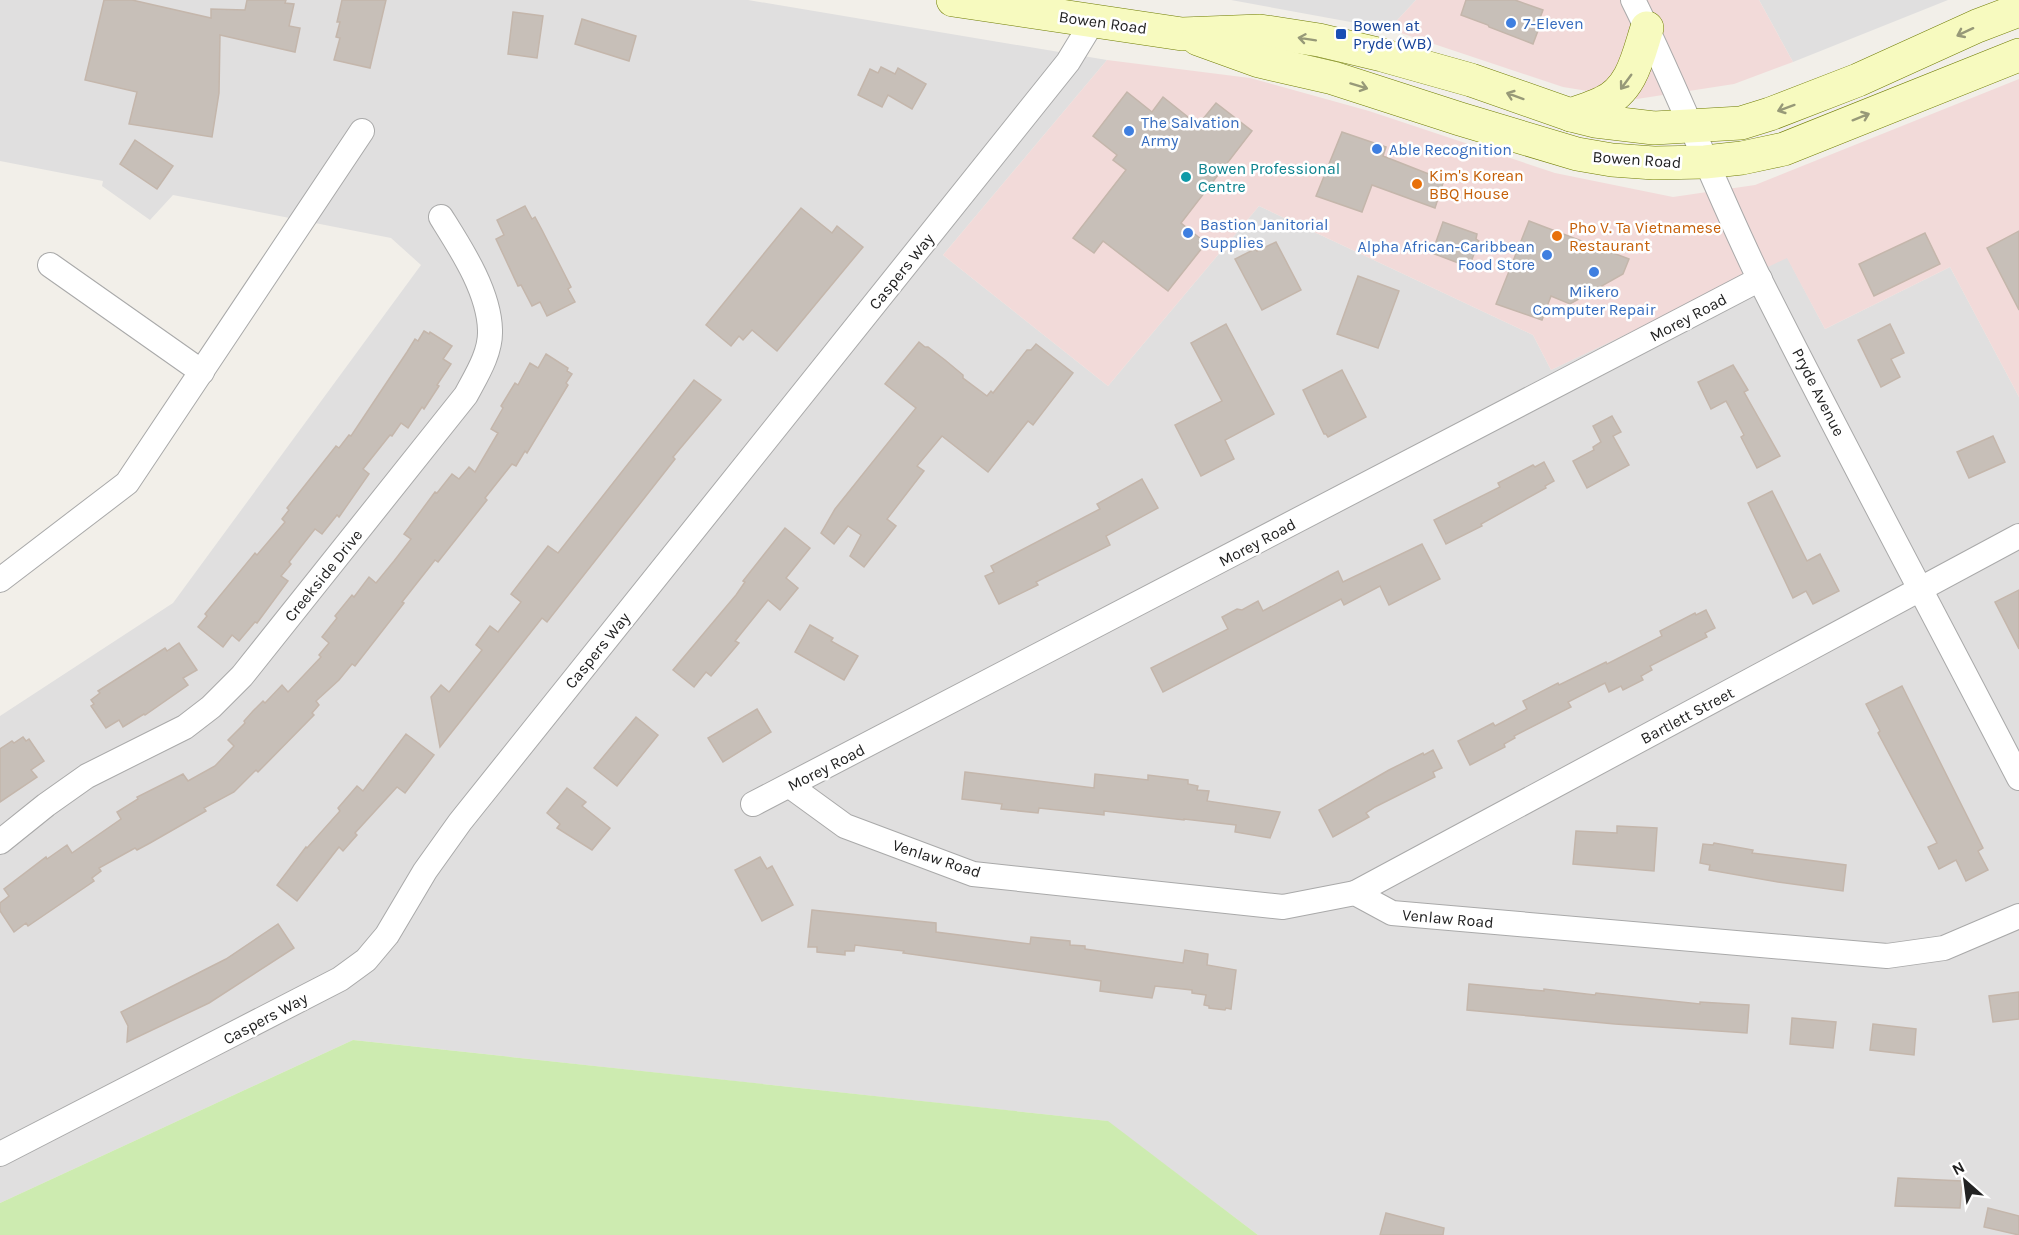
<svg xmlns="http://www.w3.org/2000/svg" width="2019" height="1235" font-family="Karla,sans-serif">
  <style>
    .residential { fill: #e0dfdf }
    .commercial { fill: #f2dad9 }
    .grass { fill: #cdebb0 }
    .building { fill: #c7bfb8; stroke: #c4b6ab; stroke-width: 1.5 }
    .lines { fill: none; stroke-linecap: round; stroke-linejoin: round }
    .street-casing { stroke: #a9a9a9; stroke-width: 26 }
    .secondary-casing { stroke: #707d05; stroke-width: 34 }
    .street { stroke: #fff; stroke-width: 24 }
    .secondary { stroke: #f7fabf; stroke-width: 33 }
    .oneway { stroke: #979978 }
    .shop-dot { fill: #3f7fe0; stroke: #fff; stroke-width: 2 }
    .transit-dot { fill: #1a4fb4; stroke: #fff; stroke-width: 2 }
    .culture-dot { fill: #0f9aa8; stroke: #fff; stroke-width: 2 }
    .food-dot { fill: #e8710a; stroke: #fff; stroke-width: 2 }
    .labels { text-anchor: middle; stroke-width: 5; stroke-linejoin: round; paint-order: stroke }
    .street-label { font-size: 16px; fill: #222; stroke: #fff }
    .shop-label { font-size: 16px; fill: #366cbe; stroke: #fff; text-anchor: start }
    .transit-label { font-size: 16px; fill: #164399; stroke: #fff; text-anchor: start }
    .culture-label { font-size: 16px; fill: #0d838f; stroke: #fff; text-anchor: start }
    .food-label { font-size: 16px; fill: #c56008; stroke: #fff; text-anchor: start }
  </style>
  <rect width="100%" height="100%" fill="#f2efe9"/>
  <g class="residential">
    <polygon points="0,0 748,0 1107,60 943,255 1108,386 1259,206 1533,335 1551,370 1787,257 1825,329 1950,267 2019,397 2019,1235 1258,1235 1107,1121 353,1040 0,1203 0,716 173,603 421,265 391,238 173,195 150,220 102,186 103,181 0,161"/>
    <polygon points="1231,0 1416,0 1389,29"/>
    <polygon points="1759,0 1948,0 1793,62"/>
  </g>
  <g class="commercial">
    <polygon points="1416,0 1759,0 1793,62 1734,84 1637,99 1563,87 1389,29"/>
    <polygon points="1107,60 1250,78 1369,111 1555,173 1673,197 1755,185 2019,79 2019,397 1950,267 1825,329 1787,258 1551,370 1533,335 1259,206 1108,386 943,255"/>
  </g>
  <polygon class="grass" points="353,1040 1108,1121 1258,1235 0,1235 0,1203"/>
  <g class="building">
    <polygon points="104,0 132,0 211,18 211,9 245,10 247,0 286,0 285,3 294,4 289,26 300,28 295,52 220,35 219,93 212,137 129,124 137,92 85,80"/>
    <polygon points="342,0 386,0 370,68 334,60 340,38 336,37 340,22 337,22"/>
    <polygon points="1466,0 1515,0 1543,10 1540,18 1542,20 1533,44 1489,27 1488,25 1461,15"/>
    <polygon points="513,12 543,16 537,58 508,54"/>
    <polygon points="582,19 636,36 629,61 575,44"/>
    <polygon points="881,67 895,74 898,68 926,84 912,109 888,95 882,107 858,95 870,69 878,73"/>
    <polygon points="1127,92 1152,112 1163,97 1198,125 1216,103 1252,131 1181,223 1206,243 1168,291 1103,241 1094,253 1073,238 1126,170 1113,160 1117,155 1093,136"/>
    <polygon points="1342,132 1386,147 1383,156 1444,180 1435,208 1372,185 1362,212 1316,196"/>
    <polygon points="135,140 173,166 157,189 120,164"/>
    <polygon points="525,206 532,219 535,217 542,230 571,287 568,289 575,302 547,316 540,302 532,306 521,285 518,286 496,239 504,235 497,220"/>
    <polygon points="801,208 832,233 837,226 863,247 777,351 752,330 743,340 739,336 731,346 706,325"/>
    <polygon points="1529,221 1629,259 1623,274 1570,304 1551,296 1542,320 1496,304"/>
    <polygon points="1443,222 1477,234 1476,239 1479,241 1469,267 1432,253"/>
    <polygon points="2019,231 2019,310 1987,248"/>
    <polygon points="1925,233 1940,264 1874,296 1859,264"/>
    <polygon points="1276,242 1301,290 1262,310 1235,259 1255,249 1257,251"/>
    <polygon points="1358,276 1399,291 1378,348 1337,334"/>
    <polygon points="1226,324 1274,414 1225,440 1234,459 1201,476 1175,425 1222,401 1191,343"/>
    <polygon points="1890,324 1904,353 1891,359 1900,377 1881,387 1858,340"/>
    <polygon points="424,331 429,334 430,332 452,346 443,359 451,364 437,385 439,386 424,409 422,407 408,428 401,423 392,436 390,435 363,469 369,474 339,517 337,515 322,534 315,529 289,562 291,564 281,576 288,581 257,623 255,622 239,641 232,635 223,647 198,627 207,616 205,614 255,553 257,555 285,522 282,519 289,510 287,508 336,446 339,448 349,435 351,436 407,352 415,339 418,341"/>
    <polygon points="919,342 925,347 928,347 945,360 963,375 963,378 987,396 991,391 993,393 1027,350 1031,350 1036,344 1073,373 1033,425 1028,421 988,472 942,436 917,466 924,471 887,519 896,526 864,567 850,556 861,535 848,526 834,544 821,533 835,509 916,408 885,384"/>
    <polygon points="546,354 568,368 567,371 572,374 566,383 568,385 527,453 525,451 516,466 512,464 485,498 487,500 438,562 435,560 428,569 402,602 404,603 355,666 352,664 339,680 316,701 319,705 312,713 314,715 258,772 256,770 234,792 204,808 206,811 150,843 137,850 135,848 99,868 101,871 92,878 94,881 28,926 26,923 14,932 0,911 0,903 9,896 4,889 46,857 47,859 67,845 72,853 121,819 117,812 138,799 137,797 183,774 188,781 215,766 234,746 228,740 245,723 244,721 253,711 263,701 265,703 282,685 288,692 321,657 319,655 329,643 322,637 337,618 335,616 352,595 354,597 369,577 376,583 394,561 411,539 404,534 435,492 437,493 452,474 459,479 469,467 475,472 498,433 491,429 503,408 501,406 515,383 518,385 530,363 538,368"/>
    <polygon points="1733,365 1748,390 1744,392 1780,456 1757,468 1741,437 1744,435 1726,401 1711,409 1698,382"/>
    <polygon points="1342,370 1366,417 1328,437 1326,434 1324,434 1303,390"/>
    <polygon points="694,380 721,400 673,457 675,459 547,622 542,618 440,747 431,697 441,685 449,692 482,650 476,645 490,626 498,632 521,602 511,594 548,546 558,553"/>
    <polygon points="1612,416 1621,432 1613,436 1629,465 1587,488 1573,461 1594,450 1593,447 1601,442 1593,426"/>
    <polygon points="1993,436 2005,462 1969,478 1957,452"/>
    <polygon points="1544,462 1554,481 1545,486 1546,488 1481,524 1482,526 1446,544 1434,520 1500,487 1498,483 1533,465 1535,467"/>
    <polygon points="1142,479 1158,508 1106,536 1110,545 1036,582 1038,585 999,604 985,576 994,572 991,566 1100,509 1097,504"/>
    <polygon points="1772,491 1807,561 1820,554 1839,591 1813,604 1806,591 1793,598 1748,503"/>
    <polygon points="785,528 810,548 786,578 798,588 780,610 768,600 735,641 739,643 711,676 706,672 694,687 673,670 736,595 745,582 743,581"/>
    <polygon points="1422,544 1440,579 1389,605 1380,586 1344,605 1341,599 1163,692 1151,668 1228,629 1222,617 1237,609 1242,610 1258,601 1263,611 1338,571 1343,582"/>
    <polygon points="2019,590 2019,649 1995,602"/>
    <polygon points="1706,610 1715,628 1705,633 1707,637 1650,666 1652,670 1641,676 1643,680 1623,690 1621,686 1609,692 1605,683 1568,702 1571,707 1514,736 1515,738 1504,744 1505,747 1470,765 1458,741 1493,723 1495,726 1527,709 1523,701 1558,683 1559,685 1606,662 1607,664 1662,636 1660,631 1695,613 1696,615"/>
    <polygon points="810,625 833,638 831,641 858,656 844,680 795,652"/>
    <polygon points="179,643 197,670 183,678 188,685 145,715 144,714 123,727 119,720 106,728 91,706 94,704 91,700 100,693 98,691 165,648 167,651"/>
    <polygon points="1902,686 1983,848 1978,851 1988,870 1966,881 1956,860 1939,869 1928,847 1937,843 1878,733 1880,731 1866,704"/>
    <polygon points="757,709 771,732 723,762 708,738"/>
    <polygon points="636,717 658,735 617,786 594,768"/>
    <polygon points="406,734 434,755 405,793 397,787 355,833 357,835 343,851 339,847 297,901 277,885 306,847 307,848 340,811 338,808 357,786 363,791"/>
    <polygon points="23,737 26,741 29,739 44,761 31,770 37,777 0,802 0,749 12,741 14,743"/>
    <polygon points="1433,750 1442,768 1433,772 1435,777 1375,807 1366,813 1369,817 1333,837 1319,810 1389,770 1423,753 1424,755"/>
    <polygon points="965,772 1094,788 1095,774 1148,780 1148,775 1188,780 1188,784 1198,786 1197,790 1209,791 1207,801 1280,812 1270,838 1235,832 1236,825 1184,819 1184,820 1104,811 1104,815 1039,808 1038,813 1001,809 1002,804 962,799"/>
    <polygon points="567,788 586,802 582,806 610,828 592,850 557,828 560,824 547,813"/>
    <polygon points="1617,826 1657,828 1654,871 1573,864 1576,831 1617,833"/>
    <polygon points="1714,843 1753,850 1752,853 1846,865 1843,891 1778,882 1709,870 1710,865 1700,863 1703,844 1713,845"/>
    <polygon points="760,857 767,869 772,866 793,905 762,921 735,870"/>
    <polygon points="812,910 936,923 936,932 1030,944 1031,937 1070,941 1070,945 1085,946 1085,949 1183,963 1185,950 1208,954 1207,965 1236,970 1231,1009 1226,1008 1225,1010 1209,1008 1209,1006 1204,1005 1206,995 1192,993 1192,990 1155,986 1152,998 1100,991 1101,981 903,953 904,951 855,945 854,951 845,951 845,955 817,952 817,947 808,947"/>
    <polygon points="278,924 294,948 209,1003 127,1042 128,1026 121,1012 226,959"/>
    <polygon points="1469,984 1544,991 1544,989 1595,995 1596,993 1700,1004 1700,1002 1749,1005 1747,1033 1615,1024 1467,1010"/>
    <polygon points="2019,992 2019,1019 1993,1022 1989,996"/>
    <polygon points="1792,1018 1836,1022 1833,1048 1790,1044"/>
    <polygon points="1873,1024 1916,1029 1914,1055 1870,1050"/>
    <polygon points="1898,1178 1962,1181 1960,1208 1895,1206"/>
    <polygon points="1988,1208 2019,1216 2019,1235 1984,1227"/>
    <polygon points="1386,1213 1444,1228 1443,1235 1380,1235"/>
  </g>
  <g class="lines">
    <g class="street-casing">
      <g id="street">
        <path d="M1633,0c46,92 82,188 127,280 84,167 173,332 259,498"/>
        <polyline points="50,265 202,372"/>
        <polyline points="0,580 127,483 362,131"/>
        <polyline points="790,786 845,826 973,874 1283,907 1355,893 1392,913 1887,956 1944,948 2019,916"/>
        <polyline points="753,804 1760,279"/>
        <path d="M0,842l46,-37 41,-29 98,-49 26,-20 31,-31 224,-281c10,-19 25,-42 24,-65 -1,-39 -29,-81 -49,-113"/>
        <polyline points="1355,893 2019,536"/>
        <polyline points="0,1154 340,979 366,960 387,935 425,871 460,822 1068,62 1093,21"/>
      </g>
    </g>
    <g class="secondary-casing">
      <g id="secondary">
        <polyline points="953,0 1182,34 1260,31 1319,40 1382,55 1471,80 1571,115 1595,121 1654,128 1741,123 1770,114 1858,80 1977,26 2019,10"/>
        <polyline points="1198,39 1259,61 1333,78 1460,119 1577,154 1612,160 1654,163 1705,162 1742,158 1784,149 2019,55"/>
        <path d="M1571,115c10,-4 21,-7 31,-12 30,-13 36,-47 45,-75"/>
      </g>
    </g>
    <use href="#street" class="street"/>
    <use href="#secondary" class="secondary"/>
  </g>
  <defs><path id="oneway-shaft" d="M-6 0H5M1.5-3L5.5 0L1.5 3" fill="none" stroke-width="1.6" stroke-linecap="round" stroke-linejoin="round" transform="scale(1.5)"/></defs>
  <g class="oneway">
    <use href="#oneway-shaft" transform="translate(1965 32) rotate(155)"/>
    <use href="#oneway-shaft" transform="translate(1307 39) rotate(-171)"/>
    <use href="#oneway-shaft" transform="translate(1626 82) rotate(126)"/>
    <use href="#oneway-shaft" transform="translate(1359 86) rotate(17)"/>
    <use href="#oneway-shaft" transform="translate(1515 96) rotate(-160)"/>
    <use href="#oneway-shaft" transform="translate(1786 108) rotate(160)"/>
    <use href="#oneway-shaft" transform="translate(1861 117) rotate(-22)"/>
  </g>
  <g class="shop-dot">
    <circle cx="1511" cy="23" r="6"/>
    <circle cx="1129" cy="131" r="6"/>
    <circle cx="1377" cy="149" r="6"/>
    <circle cx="1188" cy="233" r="6"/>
    <circle cx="1547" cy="255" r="6"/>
    <circle cx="1594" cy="272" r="6"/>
  </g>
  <rect class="transit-dot" x="1335" y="28" width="12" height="12" rx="3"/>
  <circle class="culture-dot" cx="1186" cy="177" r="6"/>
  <g class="food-dot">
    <circle cx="1417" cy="184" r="6"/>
    <circle cx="1557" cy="236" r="6"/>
  </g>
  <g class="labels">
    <g class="street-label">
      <text transform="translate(1103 22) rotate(8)" y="6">Bowen Road</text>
      <text transform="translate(1637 159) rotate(4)" y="6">Bowen Road</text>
      <text transform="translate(901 271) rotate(-51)" y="6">Caspers Way</text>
      <text transform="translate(1688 317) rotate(-28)" y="6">Morey Road</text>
      <text transform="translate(1819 392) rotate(63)" y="6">Pryde Avenue</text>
      <text transform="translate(1257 542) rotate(-28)" y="6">Morey Road</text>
      <text transform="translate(323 575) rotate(-51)" y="6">Creekside Drive</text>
      <text transform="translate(597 650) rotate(-51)" y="6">Caspers Way</text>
      <text transform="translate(1687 715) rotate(-28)" y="6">Bartlett Street</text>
      <text transform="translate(826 767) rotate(-27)" y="6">Morey Road</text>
      <text transform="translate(937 858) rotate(18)" y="6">Venlaw Road</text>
      <text transform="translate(1448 918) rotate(5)" y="6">Venlaw Road</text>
      <text transform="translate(265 1018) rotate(-28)" y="6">Caspers Way</text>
    </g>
    <g class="shop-label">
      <text x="1523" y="29">7-Eleven</text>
      <text x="1141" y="128">The Salvation<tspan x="1141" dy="18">Army</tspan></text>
      <text x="1389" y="155">Able Recognition</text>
      <text x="1200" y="230">Bastion Janitorial<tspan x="1200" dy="18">Supplies</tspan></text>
      <text x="1535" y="252" text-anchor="end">Alpha African-Caribbean<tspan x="1535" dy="18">Food Store</tspan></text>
      <text x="1594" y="297" text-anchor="middle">Mikero<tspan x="1594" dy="18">Computer Repair</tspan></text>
    </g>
    <g class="transit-label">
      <text x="1353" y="31">Bowen at<tspan x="1353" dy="18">Pryde (WB)</tspan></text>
    </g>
    <g class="culture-label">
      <text x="1198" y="174">Bowen Professional<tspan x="1198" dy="18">Centre</tspan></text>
    </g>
    <g class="food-label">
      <text x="1429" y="181">Kim's Korean<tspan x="1429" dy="18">BBQ House</tspan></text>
      <text x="1569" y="233">Pho V. Ta Vietnamese<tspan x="1569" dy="18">Restaurant</tspan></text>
    </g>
  </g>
  <g transform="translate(1965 1181) rotate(332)" stroke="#ffffff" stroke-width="4.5" paint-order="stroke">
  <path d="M0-4.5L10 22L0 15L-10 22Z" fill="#222222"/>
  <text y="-9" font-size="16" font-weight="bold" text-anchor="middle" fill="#222222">N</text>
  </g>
</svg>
